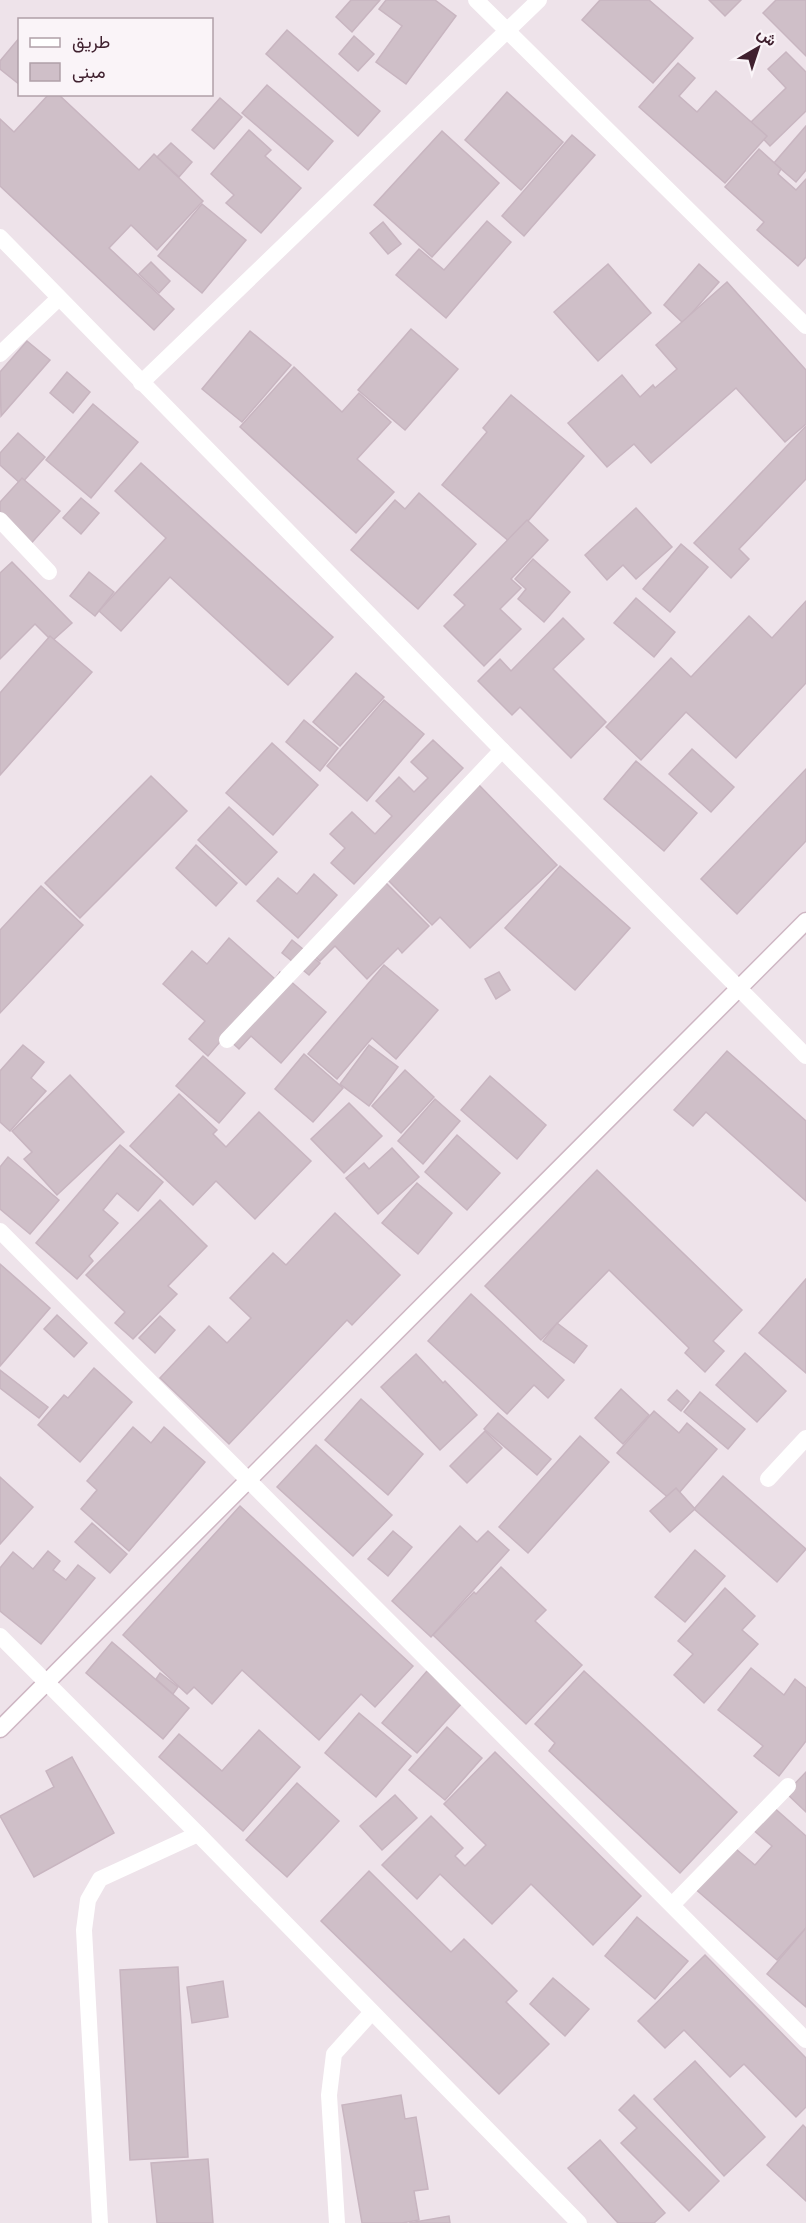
<svg xmlns="http://www.w3.org/2000/svg" width="806" height="2223" font-family="'Exo 2',Vazirmatn,sans-serif">
  <style>
    .building { fill: #cfbfc8; stroke: #c8b5c0; stroke-width: 1.5 }
    .lines { fill: none; stroke-linecap: round; stroke-linejoin: round }
    .secondary-casing { stroke: #ceb6c3; stroke-width: 19 }
    .minor { stroke: #fff; stroke-width: 16 }
    .secondary { stroke: #fff; stroke-width: 16 }
  </style>
  <rect width="100%" height="100%" fill="#eee3ea"/>
  <g class="building">
    <polygon points="351,0 380,0 352,32 336,17"/>
    <polygon points="386,0 435,0 456,16 406,84 376,62 402,26 379,9"/>
    <polygon points="600,0 649,0 693,38 653,83 582,20"/>
    <polygon points="709,0 741,0 725,16"/>
    <polygon points="776,0 806,0 806,56 763,13"/>
    <polygon points="287,30 380,111 358,136 266,54"/>
    <polygon points="354,36 374,54 358,71 339,54"/>
    <polygon points="20,37 20,85 0,69 0,61"/>
    <polygon points="786,52 806,72 806,111 770,146 749,124 786,88 768,69"/>
    <polygon points="678,63 695,78 679,96 697,112 716,91 767,136 725,183 639,107"/>
    <polygon points="267,85 333,141 308,170 242,113"/>
    <polygon points="507,92 563,142 521,190 465,140"/>
    <polygon points="49,94 58,94 139,170 154,154 203,201 157,250 131,225 109,248 174,309 154,330 0,186 0,119 14,132"/>
    <polygon points="220,98 242,117 214,149 192,130"/>
    <polygon points="806,126 806,170 796,182 774,163"/>
    <polygon points="249,130 271,150 265,156 301,188 261,233 226,203 234,195 211,174"/>
    <polygon points="442,131 499,183 432,257 374,205"/>
    <polygon points="572,135 595,155 524,236 502,216"/>
    <polygon points="171,143 192,162 179,177 157,157"/>
    <polygon points="759,149 781,169 778,174 796,190 806,179 806,257 798,266 757,230 764,222 725,187"/>
    <polygon points="202,204 246,240 202,293 158,256"/>
    <polygon points="487,221 511,242 446,318 396,275 419,249 444,270"/>
    <polygon points="383,222 401,244 388,254 370,233"/>
    <polygon points="151,262 170,281 159,293 139,274"/>
    <polygon points="608,264 651,313 598,361 554,312"/>
    <polygon points="699,264 719,282 683,323 664,305"/>
    <polygon points="727,282 806,370 806,424 785,442 736,388 651,463 634,444 607,467 568,423 622,375 640,397 653,385 655,388 677,369 656,345"/>
    <polygon points="411,329 458,369 405,430 358,390"/>
    <polygon points="250,331 291,365 242,422 202,389"/>
    <polygon points="27,341 50,360 1,416 0,372"/>
    <polygon points="294,367 342,412 359,393 391,422 357,459 394,492 356,533 240,427"/>
    <polygon points="67,372 90,392 73,413 50,393"/>
    <polygon points="511,395 584,456 510,542 442,485 487,432 483,428"/>
    <polygon points="93,404 138,442 91,498 46,460"/>
    <polygon points="806,426 806,479 739,549 749,559 731,578 694,543"/>
    <polygon points="18,433 45,457 21,484 0,465 0,453"/>
    <polygon points="141,463 333,637 288,685 170,577 121,631 99,611 166,538 115,491"/>
    <polygon points="22,478 60,511 27,548 0,523 0,502"/>
    <polygon points="419,493 476,544 418,609 351,550 395,500 405,509"/>
    <polygon points="81,498 99,513 81,534 63,518"/>
    <polygon points="636,508 672,547 636,579 623,565 607,580 585,555"/>
    <polygon points="527,520 548,540 511,579 521,588 500,609 521,629 484,666 444,626 465,605 454,595"/>
    <polygon points="681,544 708,567 670,612 643,589"/>
    <polygon points="533,559 570,592 544,622 518,599 526,589 515,579"/>
    <polygon points="12,562 72,623 52,641 35,624 0,659 0,573"/>
    <polygon points="89,572 114,592 95,616 70,596"/>
    <polygon points="636,598 675,632 654,657 614,623"/>
    <polygon points="806,601 806,683 736,758 686,712 641,760 606,727 671,658 691,677 749,616 772,638"/>
    <polygon points="563,618 584,639 553,669 606,722 571,758 520,707 512,715 478,681 500,659 511,671"/>
    <polygon points="50,636 92,672 0,775 0,693"/>
    <polygon points="356,673 384,697 340,746 313,722"/>
    <polygon points="384,700 424,734 367,801 327,766"/>
    <polygon points="304,720 338,748 320,771 286,742"/>
    <polygon points="433,740 463,768 354,884 331,863 345,848 330,834 352,812 375,834 392,816 376,801 399,777 414,792 428,778 411,762"/>
    <polygon points="272,743 318,785 273,835 226,793"/>
    <polygon points="692,749 734,787 711,812 669,774"/>
    <polygon points="636,761 697,813 664,851 604,799"/>
    <polygon points="806,769 806,841 737,914 701,879"/>
    <polygon points="151,776 187,811 80,918 45,883"/>
    <polygon points="478,784 557,865 470,948 440,917 432,925 385,877"/>
    <polygon points="229,807 277,852 246,885 198,840"/>
    <polygon points="196,845 237,883 216,906 176,868"/>
    <polygon points="560,866 630,928 575,990 505,928"/>
    <polygon points="314,874 337,895 298,938 257,901 278,878 297,894"/>
    <polygon points="384,881 429,926 402,953 398,948 367,979 335,946 320,961 312,954"/>
    <polygon points="41,886 83,925 0,1013 0,930"/>
    <polygon points="229,938 275,979 280,972 326,1012 281,1063 251,1036 239,1049 225,1036 208,1056 189,1039 205,1021 163,984 192,951 207,964"/>
    <polygon points="292,940 320,963 309,975 282,953"/>
    <polygon points="384,965 438,1010 396,1059 372,1038 337,1079 308,1054"/>
    <polygon points="499,972 510,990 496,999 485,979"/>
    <polygon points="23,1045 44,1062 31,1078 46,1091 10,1131 0,1122 0,1071"/>
    <polygon points="369,1045 398,1067 369,1106 340,1084"/>
    <polygon points="727,1051 806,1121 806,1201 706,1112 693,1126 674,1110"/>
    <polygon points="304,1054 343,1088 313,1122 275,1089"/>
    <polygon points="203,1056 245,1093 219,1123 176,1086"/>
    <polygon points="405,1070 434,1097 401,1133 372,1106"/>
    <polygon points="70,1075 124,1132 57,1195 24,1159 32,1152 12,1131"/>
    <polygon points="490,1076 546,1125 517,1159 461,1110"/>
    <polygon points="179,1094 217,1130 213,1134 226,1147 259,1112 311,1161 255,1219 216,1181 193,1205 130,1146"/>
    <polygon points="435,1099 460,1121 423,1164 398,1141"/>
    <polygon points="349,1103 382,1136 344,1173 311,1139"/>
    <polygon points="457,1135 500,1173 467,1210 425,1172"/>
    <polygon points="120,1145 163,1182 138,1211 117,1193 103,1210 118,1223 89,1256 93,1261 77,1279 36,1243"/>
    <polygon points="392,1148 419,1177 378,1214 346,1178 364,1163 369,1169"/>
    <polygon points="8,1157 59,1200 30,1234 0,1209 0,1167"/>
    <polygon points="597,1170 742,1310 713,1341 724,1351 705,1372 685,1353 689,1348 609,1270 541,1340 485,1286"/>
    <polygon points="417,1183 452,1213 418,1254 382,1223"/>
    <polygon points="160,1200 207,1246 168,1286 177,1294 133,1339 115,1323 125,1312 86,1275"/>
    <polygon points="335,1213 400,1275 352,1325 347,1320 229,1444 160,1378 209,1326 227,1343 251,1318 230,1298 273,1253 286,1265"/>
    <polygon points="0,1264 50,1308 0,1366"/>
    <polygon points="806,1279 806,1373 759,1333"/>
    <polygon points="471,1294 564,1380 548,1398 534,1385 507,1414 428,1341"/>
    <polygon points="57,1315 87,1343 74,1357 44,1329"/>
    <polygon points="160,1316 175,1330 155,1353 139,1338"/>
    <polygon points="557,1323 587,1346 574,1363 543,1341"/>
    <polygon points="745,1353 786,1391 757,1422 716,1385"/>
    <polygon points="416,1354 443,1383 445,1381 477,1415 440,1450 381,1387"/>
    <polygon points="94,1368 132,1402 80,1462 38,1425 64,1395 68,1398"/>
    <polygon points="0,1370 48,1407 39,1418 0,1388"/>
    <polygon points="621,1389 649,1415 623,1444 595,1418"/>
    <polygon points="677,1390 689,1401 681,1411 668,1400"/>
    <polygon points="700,1392 745,1429 728,1449 684,1412"/>
    <polygon points="361,1399 423,1454 388,1495 325,1440"/>
    <polygon points="654,1411 679,1433 687,1423 717,1449 672,1501 617,1453"/>
    <polygon points="498,1413 551,1459 537,1475 484,1429"/>
    <polygon points="133,1427 151,1443 164,1427 205,1462 129,1551 81,1509 97,1490 87,1481"/>
    <polygon points="485,1431 502,1448 467,1483 450,1466"/>
    <polygon points="580,1436 609,1462 528,1553 499,1527"/>
    <polygon points="316,1445 392,1515 353,1556 277,1487"/>
    <polygon points="723,1476 806,1549 777,1582 694,1509"/>
    <polygon points="0,1477 33,1507 0,1544"/>
    <polygon points="676,1488 695,1509 670,1532 650,1511"/>
    <polygon points="240,1506 413,1666 375,1707 361,1694 319,1740 242,1670 212,1704 194,1687 187,1694 123,1635"/>
    <polygon points="92,1523 127,1554 110,1573 75,1542"/>
    <polygon points="460,1526 477,1542 488,1531 509,1550 431,1637 392,1601"/>
    <polygon points="393,1531 412,1547 388,1576 368,1559"/>
    <polygon points="695,1550 725,1576 685,1622 655,1597"/>
    <polygon points="48,1551 60,1561 53,1570 66,1580 78,1565 95,1578 41,1644 0,1611 0,1568 13,1552 33,1569"/>
    <polygon points="501,1567 546,1610 535,1621 582,1665 526,1724 433,1635 474,1592 476,1594"/>
    <polygon points="725,1588 755,1616 742,1630 758,1644 704,1703 674,1675 693,1654 678,1641"/>
    <polygon points="112,1642 189,1708 163,1739 86,1673"/>
    <polygon points="751,1668 784,1695 795,1679 806,1688 806,1741 779,1776 754,1756 763,1746 718,1710"/>
    <polygon points="427,1671 463,1702 417,1753 382,1723"/>
    <polygon points="584,1671 737,1812 680,1873 549,1751 555,1743 535,1724"/>
    <polygon points="160,1673 178,1687 173,1694 156,1679"/>
    <polygon points="359,1713 411,1756 376,1797 325,1753"/>
    <polygon points="447,1727 482,1758 445,1800 409,1770"/>
    <polygon points="259,1730 300,1767 243,1831 159,1757 179,1734 222,1771"/>
    <polygon points="495,1752 641,1896 593,1945 531,1884 492,1924 440,1874 417,1899 382,1865 431,1816 463,1848 455,1856 465,1866 486,1845 444,1804"/>
    <polygon points="72,1757 114,1833 34,1877 0,1816 54,1787 46,1771"/>
    <polygon points="806,1772 806,1812 786,1793"/>
    <polygon points="297,1783 339,1821 287,1877 246,1840"/>
    <polygon points="395,1795 417,1818 382,1850 360,1826"/>
    <polygon points="771,1805 806,1836 806,1928 777,1960 693,1887 730,1844 755,1865 772,1846 751,1828"/>
    <polygon points="369,1871 451,1952 464,1939 517,1991 506,2002 549,2044 499,2094 321,1921"/>
    <polygon points="637,1917 688,1961 655,1999 605,1956"/>
    <polygon points="806,1928 806,2007 767,1974"/>
    <polygon points="705,1955 806,2058 806,2107 796,2117 744,2064 730,2077 684,2030 665,2048 638,2021"/>
    <polygon points="178,1967 188,2157 130,2160 120,1970"/>
    <polygon points="553,1978 589,2009 565,2036 530,2004"/>
    <polygon points="223,1981 228,2017 192,2023 187,1987"/>
    <polygon points="695,2061 765,2137 724,2176 654,2099"/>
    <polygon points="401,2095 405,2119 416,2117 428,2189 414,2191 419,2220 402,2223 362,2223 342,2105"/>
    <polygon points="634,2095 719,2181 689,2211 621,2143 637,2128 619,2110"/>
    <polygon points="803,2125 806,2128 806,2201 767,2165"/>
    <polygon points="600,2140 665,2213 654,2223 618,2223 568,2168"/>
    <polygon points="208,2159 213,2223 157,2223 151,2163"/>
    <polygon points="449,2216 450,2223 409,2223"/>
  </g>
  <g class="lines">
    <g class="secondary-casing">
      <polyline id="secondary" points="0,1729 806,921"/>
    </g>
    <g class="minor">
      <polyline points="476,0 806,326"/>
      <polyline points="0,237 502,750 806,1056"/>
      <polyline points="0,354 59,298"/>
      <polyline points="141,383 539,0"/>
      <polyline points="0,520 49,572"/>
      <polyline points="227,1040 502,750"/>
      <polyline points="0,1231 806,2040"/>
      <polyline points="768,1479 806,1438"/>
      <polyline points="0,1636 198,1834 579,2223"/>
      <polyline points="672,1905 788,1786"/>
      <polyline points="100,2223 84,1930 88,1900 100,1879 198,1834"/>
      <polyline points="337,2223 329,2095 334,2054 372,2012"/>
    </g>
    <use href="#secondary" class="secondary"/>
  </g>
  <rect x="18" y="18" width="195" height="78" fill="#faf4f8" stroke="#b0a0a8" stroke-width="1.5"/>
  <rect x="30" y="38" width="30" height="9" fill="#ffffff" stroke="#b0a0a8" stroke-width="1.5"/>
  <text x="72" y="48" font-size="18" fill="#40212f">طريق</text>
  <rect x="30" y="63" width="30" height="18" fill="#cfbfc8" stroke="#b0a0a8" stroke-width="1.5"/>
  <text x="72" y="78" font-size="18" fill="#40212f">مبنى</text>
  <g transform="translate(758 48) rotate(39)" stroke="#faf4f8" stroke-width="4.5" paint-order="stroke">
  <path d="M0-4.5L10 22L0 15L-10 22Z" fill="#40212f"/>
  <text y="-9" font-size="16" font-weight="bold" text-anchor="middle" fill="#40212f">ش</text>
  </g>
</svg>
